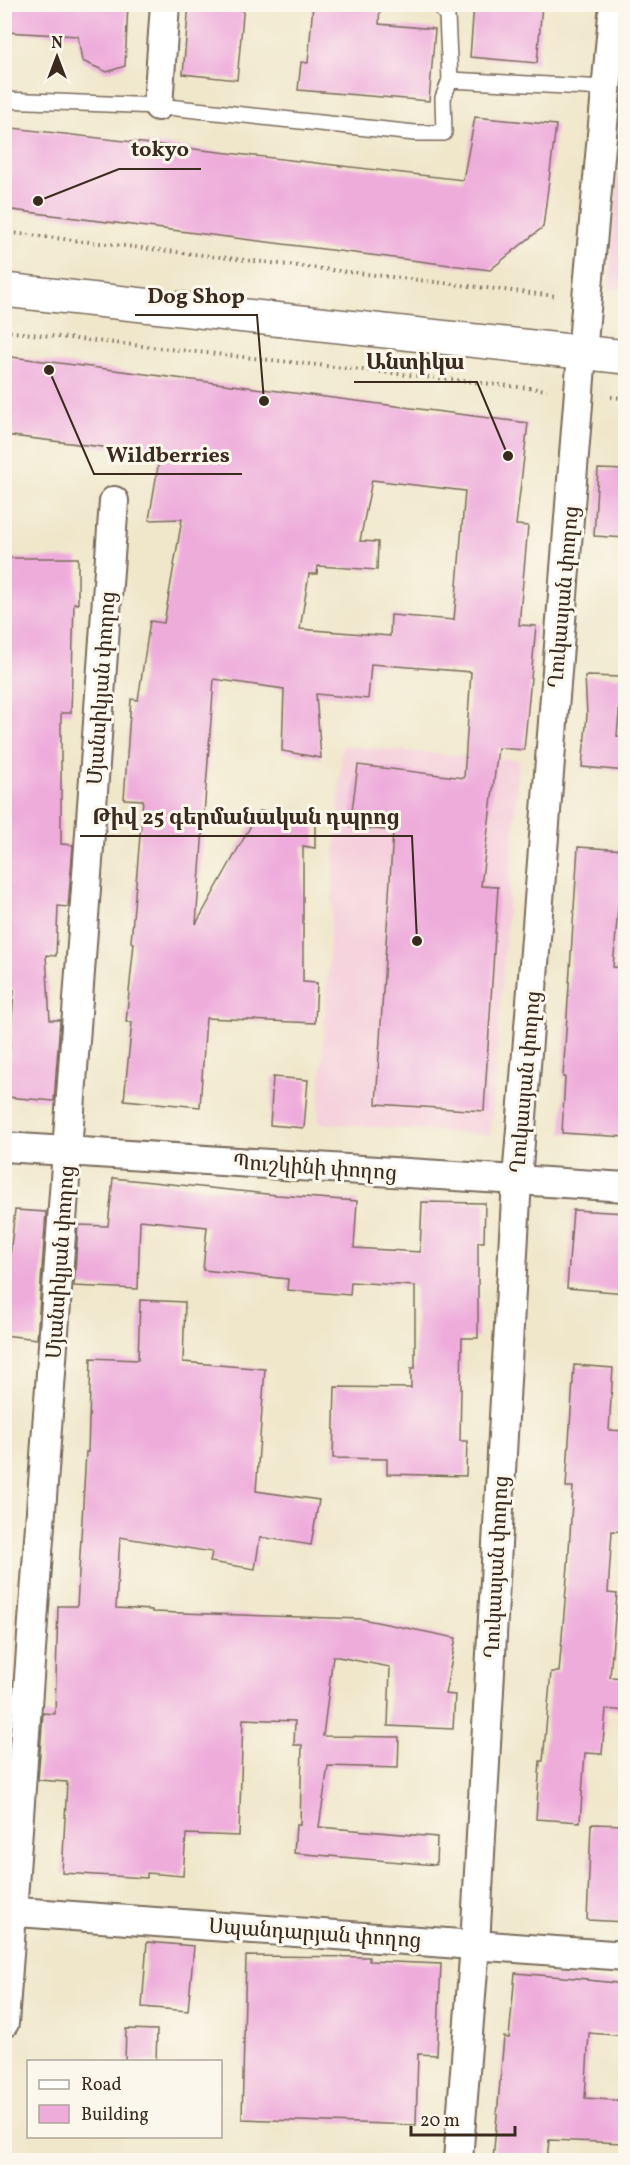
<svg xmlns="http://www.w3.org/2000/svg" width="630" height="2165" font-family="Vollkorn,'Noto Serif Armenian',serif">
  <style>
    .built { fill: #f5cfdc }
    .building { fill: #eeacdb; fill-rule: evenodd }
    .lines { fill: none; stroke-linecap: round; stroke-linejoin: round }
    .lane-casing { stroke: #7a6c5b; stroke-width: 18 }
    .street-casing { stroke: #7a6c5b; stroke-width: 32 }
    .secondary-casing { stroke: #7a6c5b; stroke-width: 36 }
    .path { stroke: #7a6c5b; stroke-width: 4; stroke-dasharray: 1.5 4.5; stroke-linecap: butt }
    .lane { stroke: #fff; stroke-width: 15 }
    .street { stroke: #fff; stroke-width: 28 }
    .secondary { stroke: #fff; stroke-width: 33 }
    .labels { text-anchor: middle; stroke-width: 6; stroke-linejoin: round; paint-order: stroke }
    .street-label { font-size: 21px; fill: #3b2a1e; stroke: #fbf7ec }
    .leader { fill: none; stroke: #3b2a1e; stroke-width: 2 }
    .callout-dot { fill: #3b2a1e; stroke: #fbf7ec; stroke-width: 2 }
    .callout-label { font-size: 22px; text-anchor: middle; font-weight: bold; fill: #3b2a1e; stroke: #fbf7ec; stroke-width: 6; stroke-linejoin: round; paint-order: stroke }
  </style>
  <rect width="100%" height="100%" fill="#fbf7ec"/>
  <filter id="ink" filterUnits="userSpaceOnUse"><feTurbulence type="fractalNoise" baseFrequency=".0167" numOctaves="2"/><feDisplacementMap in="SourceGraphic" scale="12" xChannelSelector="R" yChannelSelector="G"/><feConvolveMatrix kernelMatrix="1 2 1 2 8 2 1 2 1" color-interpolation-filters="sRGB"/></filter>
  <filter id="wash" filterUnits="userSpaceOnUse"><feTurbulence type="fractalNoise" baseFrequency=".008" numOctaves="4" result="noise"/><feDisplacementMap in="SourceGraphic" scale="24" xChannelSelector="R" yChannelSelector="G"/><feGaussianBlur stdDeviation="1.35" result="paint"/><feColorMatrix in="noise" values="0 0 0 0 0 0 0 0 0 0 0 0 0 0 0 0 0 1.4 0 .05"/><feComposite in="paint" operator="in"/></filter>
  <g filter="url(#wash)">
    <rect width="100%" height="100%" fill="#f0e7cb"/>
    <g class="built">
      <polygon points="625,89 626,289 625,289 609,288"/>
      <polygon points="342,746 519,760 490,1135 318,1123"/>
    </g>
    <g id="blocks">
      <g class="building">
        <polygon points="4,4 128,4 125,66 107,72 82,61 78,36 4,32"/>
        <polygon points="189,4 244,4 237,80 183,74"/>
        <polygon points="313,4 380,4 379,24 435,29 429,101 298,90 301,62 308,63"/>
        <polygon points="474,4 542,4 537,63 470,57"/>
        <polygon points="475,117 556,125 543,227 490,270 4,209 4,127 463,180"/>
        <path d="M4,356l524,67 -12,102 12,1 -9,99 17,1 -12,124 -26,-2 -17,138 17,1 -14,224 -108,-7 17,-273 -43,-5 8,-61 106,13 7,-106 -100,-8 -3,35 -52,-5 5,64 -39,-7 2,-62 -70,-10 -18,245 63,-113 56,7v30l-12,-2v136l14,1 -2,40 -109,-5 -6,89 -76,-7 8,-78h-6l8,-79 -3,-1 12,-142 -19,-1 7,-100 7,1 12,-79 14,2 18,-104 -33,1 11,-66 -156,-19zM372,480l93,11 -11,129 -63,-5 -1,21 -90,-7 9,-55h8l1,-8 59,4 1,-28 -18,-1z"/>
        <polygon points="598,469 626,470 626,538 594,536"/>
        <polygon points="4,558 78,558 78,604 74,603 71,713 61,713 61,844 73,845 68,907 58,906 56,956 46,955 50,1020 60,1020 54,1101 6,1097 14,990 4,989 6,903 4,903"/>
        <polygon points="585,676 622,677 617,736 626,737 626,771 582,767 587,715"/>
        <polygon points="578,847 626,850 626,897 619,897 613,967 626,968 626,1137 562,1133 565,1077 563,1077"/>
        <polygon points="273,1077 308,1080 304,1128 270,1125"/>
        <polygon points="113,1178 277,1195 357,1201 354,1248 420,1252 422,1202 485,1203 484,1242 478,1242 478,1338 462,1338 460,1441 467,1441 466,1476 387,1474 387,1459 333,1458 335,1387 411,1388 411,1368 415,1368 415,1286 351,1282 350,1295 287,1290 288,1279 203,1270 207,1227 140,1220 138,1289 74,1286 78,1225 108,1226"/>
        <polygon points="15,1210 46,1212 37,1339 4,1335 4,1264 9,1264"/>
        <polygon points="573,1210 626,1213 626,1293 567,1288"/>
        <polygon points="140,1300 185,1302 183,1362 265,1369 256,1491 319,1500 311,1545 260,1537 255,1569 210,1562 212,1552 120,1537 116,1608 152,1610 152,1612 362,1619 456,1638 445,1694 455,1695 453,1729 388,1726 390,1667 333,1656 323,1736 399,1737 398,1768 328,1766 319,1827 437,1837 436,1865 294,1853 296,1825 300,1825 302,1745 294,1745 295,1721 243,1719 239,1836 186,1834 183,1876 147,1873 147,1878 62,1873 67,1782 38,1780 43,1713 55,1714 58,1606 77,1606 86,1452 88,1452 91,1358 138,1360"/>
        <polygon points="574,1365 613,1368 609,1430 626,1431 626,1532 612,1531 608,1593 617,1594 610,1677 626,1678 626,1711 606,1709 602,1754 585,1753 580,1822 536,1819 540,1761 543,1761 551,1672 559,1672 568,1566 573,1487 566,1487"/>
        <polygon points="591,1824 626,1825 626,1922 587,1920"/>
        <polygon points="147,1942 194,1946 188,2011 142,2007"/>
        <polygon points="246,1956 369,1957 369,1961 441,1964 437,2055 418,2054 416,2125 242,2119"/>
        <polygon points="515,1973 587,1979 587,1980 626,1984 626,2036 589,2033 585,2098 626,2101 624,2143 549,2140 547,2160 493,2160 504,2037 509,2038"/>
        <polygon points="126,2029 157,2030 156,2061 125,2061"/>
      </g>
    </g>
  </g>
  <g filter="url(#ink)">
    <use href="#blocks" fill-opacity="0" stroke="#7a6c5b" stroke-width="1.5"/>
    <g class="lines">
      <g class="lane-casing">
        <g id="lane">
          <polyline points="439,4 447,16 450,80"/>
          <polyline points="4,100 158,106 415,133 444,133 443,98 450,80 606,88"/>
        </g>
      </g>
      <g class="street-casing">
        <g id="street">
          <polyline points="158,106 165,4"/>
          <polyline points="4,1147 626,1187"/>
          <polyline points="4,1911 626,1956"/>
          <polyline points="4,2023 114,501"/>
          <polyline points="458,2160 475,1945 517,1180 582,353 614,4"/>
        </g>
      </g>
      <g class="secondary-casing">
        <polyline id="secondary" points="4,290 626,357"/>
      </g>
      <g class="path">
        <polyline points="4,232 556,296"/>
        <polyline points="4,331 547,390"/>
        <polyline points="611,397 626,398"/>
      </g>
      <use href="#lane" class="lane"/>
      <use href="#street" class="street"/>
      <use href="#secondary" class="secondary"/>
    </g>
  </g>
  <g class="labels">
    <g class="street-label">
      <text transform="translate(563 597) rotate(-85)" y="7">Ղուկասյան փողոց</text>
      <text transform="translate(101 688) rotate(-86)" y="7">Մյանսիկյան փողոց</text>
      <text transform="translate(525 1082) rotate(-85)" y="7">Ղուկասյան փողոց</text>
      <text transform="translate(315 1167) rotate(4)" y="7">Պուշկինի փողոց</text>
      <text transform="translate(60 1262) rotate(-86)" y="7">Մյանսիկյան փողոց</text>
      <text transform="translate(496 1567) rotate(-87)" y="7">Ղուկասյան փողոց</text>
      <text transform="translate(315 1933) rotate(4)" y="7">Սպանդարյան փողոց</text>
    </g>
  </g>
  <path class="leader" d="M38 201L119 169H201M264 401L257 315H135M508 456L477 382H354M49 370L94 474H242M417 941L412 836H80"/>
  <g class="callout-dot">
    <circle cx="38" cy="201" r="6"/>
    <circle cx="264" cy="401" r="6"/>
    <circle cx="508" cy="456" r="6"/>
    <circle cx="49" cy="370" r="6"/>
    <circle cx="417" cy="941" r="6"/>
  </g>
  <g class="callout-label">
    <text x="160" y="156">tokyo</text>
    <text x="196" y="303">Dog Shop</text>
    <text x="415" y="369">Անտիկա</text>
    <text x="168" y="462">Wildberries</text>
    <text x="246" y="824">Թիվ 25 գերմանական դպրոց</text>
  </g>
  <rect width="630" height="2165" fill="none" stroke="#fbf7ec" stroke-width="24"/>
  <rect x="27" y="2060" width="195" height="78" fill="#fbf7ec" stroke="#aea59a" stroke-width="1.5"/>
  <rect x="39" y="2080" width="30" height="9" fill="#ffffff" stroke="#aea59a" stroke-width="1.5"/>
  <text x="81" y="2090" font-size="18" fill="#3b2a1e">Road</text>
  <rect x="39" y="2105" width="30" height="18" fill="#eeacdb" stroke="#aea59a" stroke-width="1.5"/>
  <text x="81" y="2120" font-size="18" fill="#3b2a1e">Building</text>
  <g transform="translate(57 57)" stroke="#fbf7ec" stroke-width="4.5" paint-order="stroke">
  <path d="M0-4.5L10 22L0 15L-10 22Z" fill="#3b2a1e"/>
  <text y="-9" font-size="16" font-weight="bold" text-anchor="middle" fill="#3b2a1e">N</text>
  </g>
  <path d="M411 2126v9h104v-9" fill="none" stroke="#3b2a1e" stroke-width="3"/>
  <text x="420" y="2126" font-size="18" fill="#3b2a1e" stroke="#fbf7ec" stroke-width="4.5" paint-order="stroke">20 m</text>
</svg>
